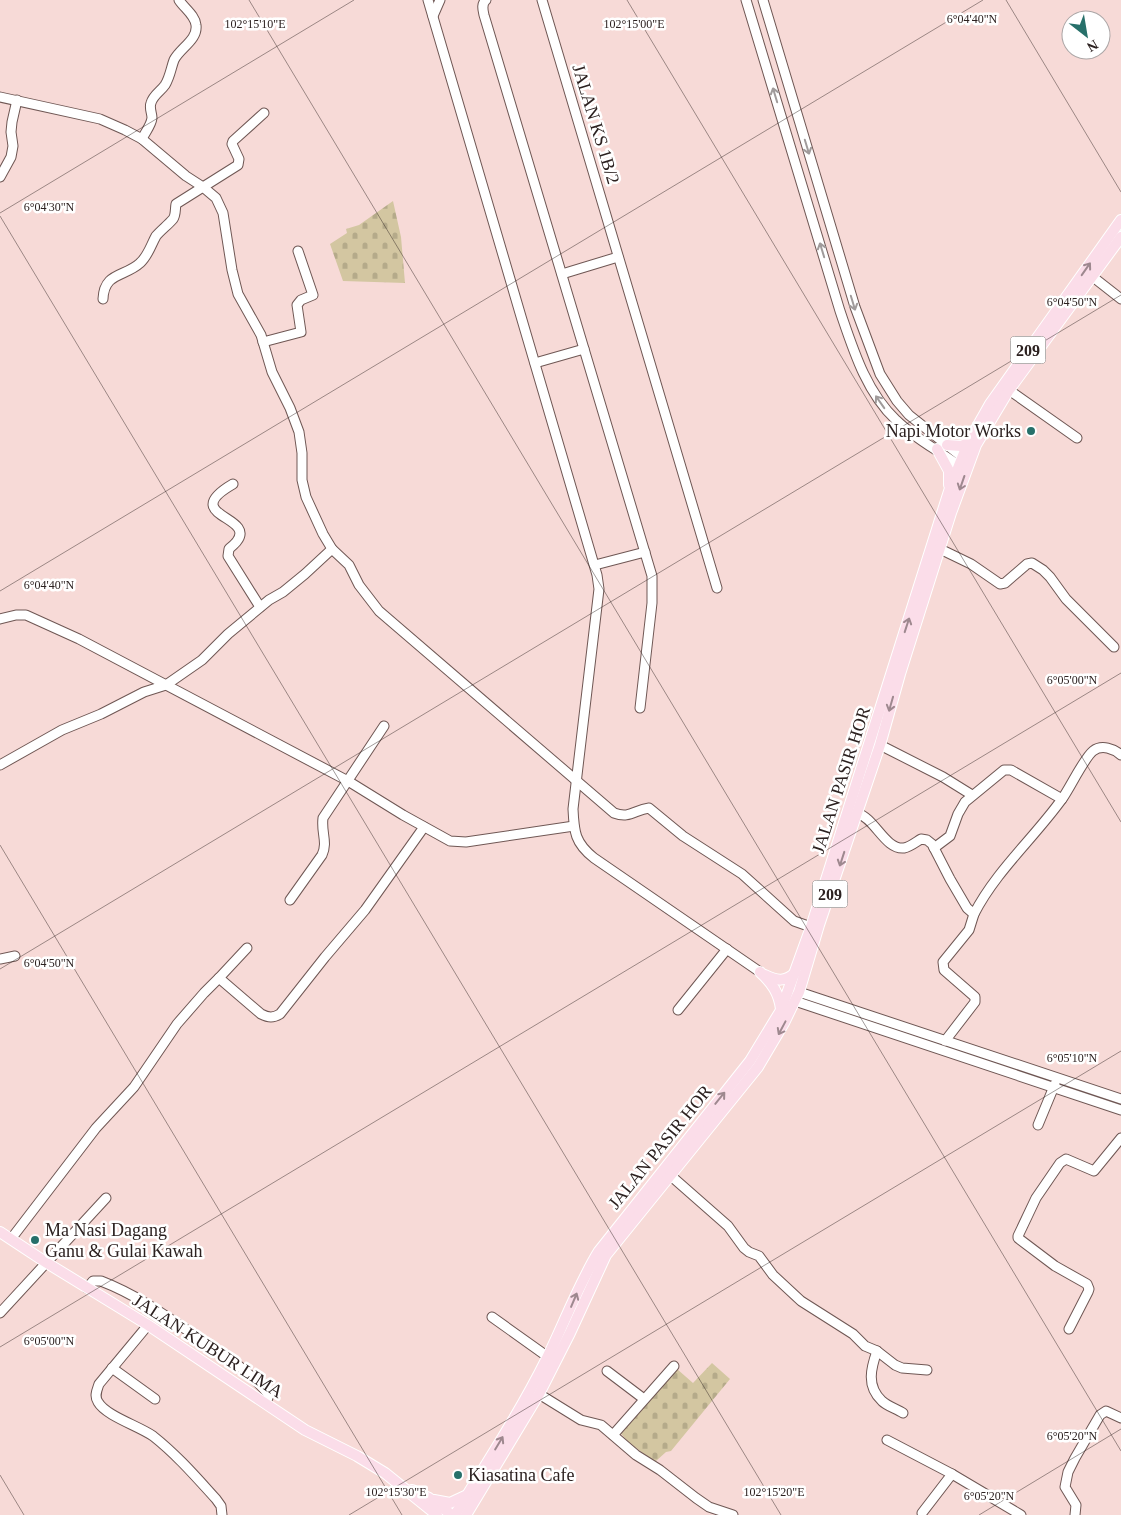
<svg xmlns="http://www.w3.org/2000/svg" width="1121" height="1515" font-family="Georgia,serif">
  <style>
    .cemetery { fill: url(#cemetery-stones) }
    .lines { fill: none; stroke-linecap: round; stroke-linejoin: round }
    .minor-casing { stroke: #6f5754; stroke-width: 11 }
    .major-casing { stroke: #fff; stroke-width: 12 }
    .minor { stroke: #fff; stroke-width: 9 }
    .major { stroke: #fbdde9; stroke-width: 10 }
    .oneway { stroke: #a09b9b }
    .oneway2 { stroke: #9e888f }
    .ticks { fill: none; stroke: #2c2120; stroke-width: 1; stroke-opacity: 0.45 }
    .poi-dot { fill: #27706a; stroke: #fff; stroke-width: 2 }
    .labels { text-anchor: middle; stroke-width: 5; stroke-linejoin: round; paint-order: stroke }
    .shield { fill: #fff; stroke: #6b6463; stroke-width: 1 }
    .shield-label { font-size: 16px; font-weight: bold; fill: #2c2120 }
    .street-label { font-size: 18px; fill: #2c2120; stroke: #fff }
    .poi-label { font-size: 18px; fill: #2c2120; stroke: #fff; text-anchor: start }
    .ticks-label { font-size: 12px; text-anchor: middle; fill: #2c2120; stroke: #fff; stroke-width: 5; stroke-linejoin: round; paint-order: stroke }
  </style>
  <defs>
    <pattern id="cemetery-stones" width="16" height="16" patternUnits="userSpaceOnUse" patternTransform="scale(1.25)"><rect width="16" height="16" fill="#d3c6a1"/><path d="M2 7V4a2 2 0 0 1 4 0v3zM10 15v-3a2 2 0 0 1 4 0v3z" fill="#b5aa8a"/></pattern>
  </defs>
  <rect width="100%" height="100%" fill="#f7dad7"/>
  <g class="cemetery">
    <polygon points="393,201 401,237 405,283 343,281 330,244 347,233 346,229 359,225"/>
    <polygon points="712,1363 730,1379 671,1451 666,1452 656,1461 653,1461 627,1441 619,1431 677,1369 693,1383"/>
  </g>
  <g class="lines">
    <g class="minor-casing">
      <g id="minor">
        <path d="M428,0l169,575 2,14 -26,220c1,23 2,34 21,49l166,114"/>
        <path d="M486,0c-5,4 -3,10 -2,15l168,561v27l-12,105"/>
        <polyline points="542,0 717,588"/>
        <path d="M746,0l94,311c13,38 26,81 56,109 18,18 42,30 62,45"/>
        <polyline points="763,0 855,307 880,374 897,401 909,415 962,457"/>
        <polyline points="433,16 440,0"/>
        <path d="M0,97l100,22 25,11 17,9 44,37 17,11 13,11 7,15 9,57 6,24 23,41 11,37 18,36 9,24 3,21v27l4,17 17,37 9,15 17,16 10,20 20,26 235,202c16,6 20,-3 35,-5l34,28 59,38 52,47 17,6"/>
        <path d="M142,139c3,-7 9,-13 10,-21 0,-5 -3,-10 -1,-15 2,-8 10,-12 14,-18 5,-8 6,-17 9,-25 6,-12 24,-20 22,-35 -1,-10 -12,-17 -17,-25"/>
        <polyline points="0,177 11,157 13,146 11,132 12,122 17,100"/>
        <polyline points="562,274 618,257"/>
        <polyline points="1093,277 1121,299"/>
        <path d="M103,299c1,-27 22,-22 37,-36 8,-7 11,-18 16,-27 5,-6 12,-11 17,-17 3,-4 2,-10 3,-15l62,-39 1,-6 -7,-15 1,-3 31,-28"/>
        <polyline points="263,342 301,332 297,305 301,300 313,295 298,251"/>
        <polyline points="535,363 584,349"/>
        <polyline points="1009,390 1077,438"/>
        <path d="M233,484c-55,32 23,32 4,57 -2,3 -6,6 -8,8l-1,7 32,51"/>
        <polyline points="940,549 971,564 1000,584 1005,583 1027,564 1032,563 1043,570 1050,577 1066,599 1114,647"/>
        <polyline points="595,565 645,552"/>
        <polyline points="0,619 16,615 26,615 79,639 348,781 403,815 450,841 466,842 574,826"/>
        <polyline points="880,745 943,777 972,795"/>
        <polyline points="0,765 62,730 101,714 144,692 166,685 202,660 228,634 269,600 283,592 305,574 332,549"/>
        <path d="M857,813c18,5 28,37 47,35 6,-1 12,-6 17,-9l6,1 5,4 18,35 17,29 7,6c22,-43 60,-76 88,-115 8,-11 22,-41 31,-48 9,-7 21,-2 28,4"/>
        <polyline points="934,848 950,836 958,814 965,802 1004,770 1011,770 1062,799"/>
        <path d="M290,900l32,-45c6,-13 -1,-22 1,-37l61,-92"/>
        <polyline points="0,959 15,956"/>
        <polyline points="219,978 247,948"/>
        <polyline points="799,992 1121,1099"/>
        <polyline points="795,1001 1121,1110"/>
        <polyline points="678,1010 727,949"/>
        <polyline points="945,1041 975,1002 975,997 944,970 943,962 969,930 974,914"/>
        <polyline points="1038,1125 1055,1084"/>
        <polyline points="670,1175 728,1226 744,1248 749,1252 759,1256 773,1275 801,1301 853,1334 865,1346 877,1351 895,1365 902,1368 927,1370"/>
        <path d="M11,1239l85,-111 38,-41 43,-63 27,-31 15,-15 42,36c8,4 12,4 19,0l45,-57 40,-47 59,-83"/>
        <path d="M87,1288l6,-7h8c34,13 64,34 93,54 27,18 55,35 75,60l-3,8"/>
        <polyline points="0,1313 106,1198"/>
        <polyline points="492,1317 548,1357"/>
        <path d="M148,1325l-49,59c-2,6 -5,12 -1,18 8,14 41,24 55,34 24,19 43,41 63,63l5,7 1,9"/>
        <polyline points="1069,1329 1088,1292 1089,1289 1087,1284 1055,1266 1018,1238 1018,1236 1036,1198 1060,1163 1066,1159 1094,1171 1121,1138"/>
        <path d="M877,1351c-6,17 -11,35 5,50 5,5 15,8 21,12"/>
        <polyline points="112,1368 155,1399"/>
        <polyline points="607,1371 644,1399"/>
        <polyline points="539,1394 581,1420 601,1425 636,1455 660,1470 696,1498 709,1507 733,1515"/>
        <polyline points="613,1435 674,1366"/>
        <polyline points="887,1440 952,1474 1021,1515"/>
        <polyline points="922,1513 952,1474"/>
        <polyline points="1075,1515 1076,1505 1065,1487 1068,1472 1075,1458 1100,1415 1106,1411 1121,1418"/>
      </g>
    </g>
    <g class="major-casing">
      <g id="major">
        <polyline points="947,445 961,446 968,443"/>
        <polyline points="937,449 949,471 949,485"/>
        <path d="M760,972c12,11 19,21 21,37"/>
        <path d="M765,975c12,6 20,7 30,-2"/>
        <polyline points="0,1232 47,1263 148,1325 305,1430 357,1456 385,1473 437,1515"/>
        <polyline points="412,1490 429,1498 452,1515"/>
        <polyline points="434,1500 450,1503 465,1496"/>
        <path d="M455,1515c31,-51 64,-101 91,-155 18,-36 32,-75 53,-109l151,-190 31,-51 30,-83 139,-439 18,-45 22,-39 131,-184"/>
        <polyline points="466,1515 539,1394 570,1333 606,1255 758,1067 784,1023 799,992 819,925 880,745 900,674 951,513 976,445 1009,390 1121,237"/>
      </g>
    </g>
    <use href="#minor" class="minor"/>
    <use href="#major" class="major"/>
  </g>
  <defs><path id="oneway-shaft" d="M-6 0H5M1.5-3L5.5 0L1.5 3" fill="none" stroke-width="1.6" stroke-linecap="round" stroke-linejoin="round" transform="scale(1.25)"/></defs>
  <g class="oneway">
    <use href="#oneway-shaft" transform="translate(775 95) rotate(-107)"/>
    <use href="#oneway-shaft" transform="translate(807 147) rotate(73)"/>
    <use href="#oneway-shaft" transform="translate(822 250) rotate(-107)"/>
    <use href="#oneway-shaft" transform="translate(853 303) rotate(73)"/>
    <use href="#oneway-shaft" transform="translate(880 402) rotate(-125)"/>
  </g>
  <g class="oneway2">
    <use href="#oneway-shaft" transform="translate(1086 269) rotate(-55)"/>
    <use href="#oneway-shaft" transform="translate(962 483) rotate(109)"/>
    <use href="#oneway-shaft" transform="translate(907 625) rotate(-72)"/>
    <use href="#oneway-shaft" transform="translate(891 704) rotate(106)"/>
    <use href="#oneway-shaft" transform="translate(842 859) rotate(108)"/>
    <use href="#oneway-shaft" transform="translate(782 1028) rotate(118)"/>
    <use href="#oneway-shaft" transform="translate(720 1098) rotate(-51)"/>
    <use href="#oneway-shaft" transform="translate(574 1300) rotate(-67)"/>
    <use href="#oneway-shaft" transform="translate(499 1443) rotate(-59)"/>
  </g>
  <path class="ticks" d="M249,0l872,1451M627,0l494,822M1006,0l115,192M0,213l354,-213M0,216l781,1299M0,591l983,-591M0,845l402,670M0,969l1121,-674M0,1347l1121,-674M0,1475l24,40M349,1515l772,-464M979,1515l142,-86"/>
  <g class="poi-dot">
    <circle cx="1031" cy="431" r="5"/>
    <circle cx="35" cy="1240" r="5"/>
    <circle cx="458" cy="1475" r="5"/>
  </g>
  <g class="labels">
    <g class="shield">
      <rect x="1010.5" y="336.5" width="35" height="27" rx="4"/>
      <rect x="812.5" y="880.5" width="35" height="27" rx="4"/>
    </g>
    <g class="shield-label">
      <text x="1028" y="356">209</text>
      <text x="830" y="900">209</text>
    </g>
    <g class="street-label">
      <text transform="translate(596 124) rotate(73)" y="6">JALAN KS 1B/2</text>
      <text transform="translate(841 780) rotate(-72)" y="6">JALAN PASIR HOR</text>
      <text transform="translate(660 1147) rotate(-51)" y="6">JALAN PASIR HOR</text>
      <text transform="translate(208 1346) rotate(33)" y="6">JALAN KUBUR LIMA</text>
    </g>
    <g class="poi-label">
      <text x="1021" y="437" text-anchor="end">Napi Motor Works</text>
      <text x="45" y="1236">Ma Nasi Dagang<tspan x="45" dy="21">Ganu &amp; Gulai Kawah</tspan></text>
      <text x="468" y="1481">Kiasatina Cafe</text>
    </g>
  </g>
  <g class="ticks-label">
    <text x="972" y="23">6°04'40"N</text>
    <text x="255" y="28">102°15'10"E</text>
    <text x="634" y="28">102°15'00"E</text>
    <text x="49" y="211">6°04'30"N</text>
    <text x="1072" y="306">6°04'50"N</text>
    <text x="49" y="589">6°04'40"N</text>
    <text x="1072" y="684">6°05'00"N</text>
    <text x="49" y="967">6°04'50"N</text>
    <text x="1072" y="1062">6°05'10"N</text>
    <text x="49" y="1345">6°05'00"N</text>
    <text x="1072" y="1440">6°05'20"N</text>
    <text x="396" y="1496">102°15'30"E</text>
    <text x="774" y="1496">102°15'20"E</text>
    <text x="989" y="1500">6°05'20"N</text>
  </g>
  <g transform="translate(1086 35) rotate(149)"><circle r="24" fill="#ffffff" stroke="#aba6a6"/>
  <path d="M0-4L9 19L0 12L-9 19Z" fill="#27706a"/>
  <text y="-8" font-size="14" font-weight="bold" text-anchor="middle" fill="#2c2120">N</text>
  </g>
</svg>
